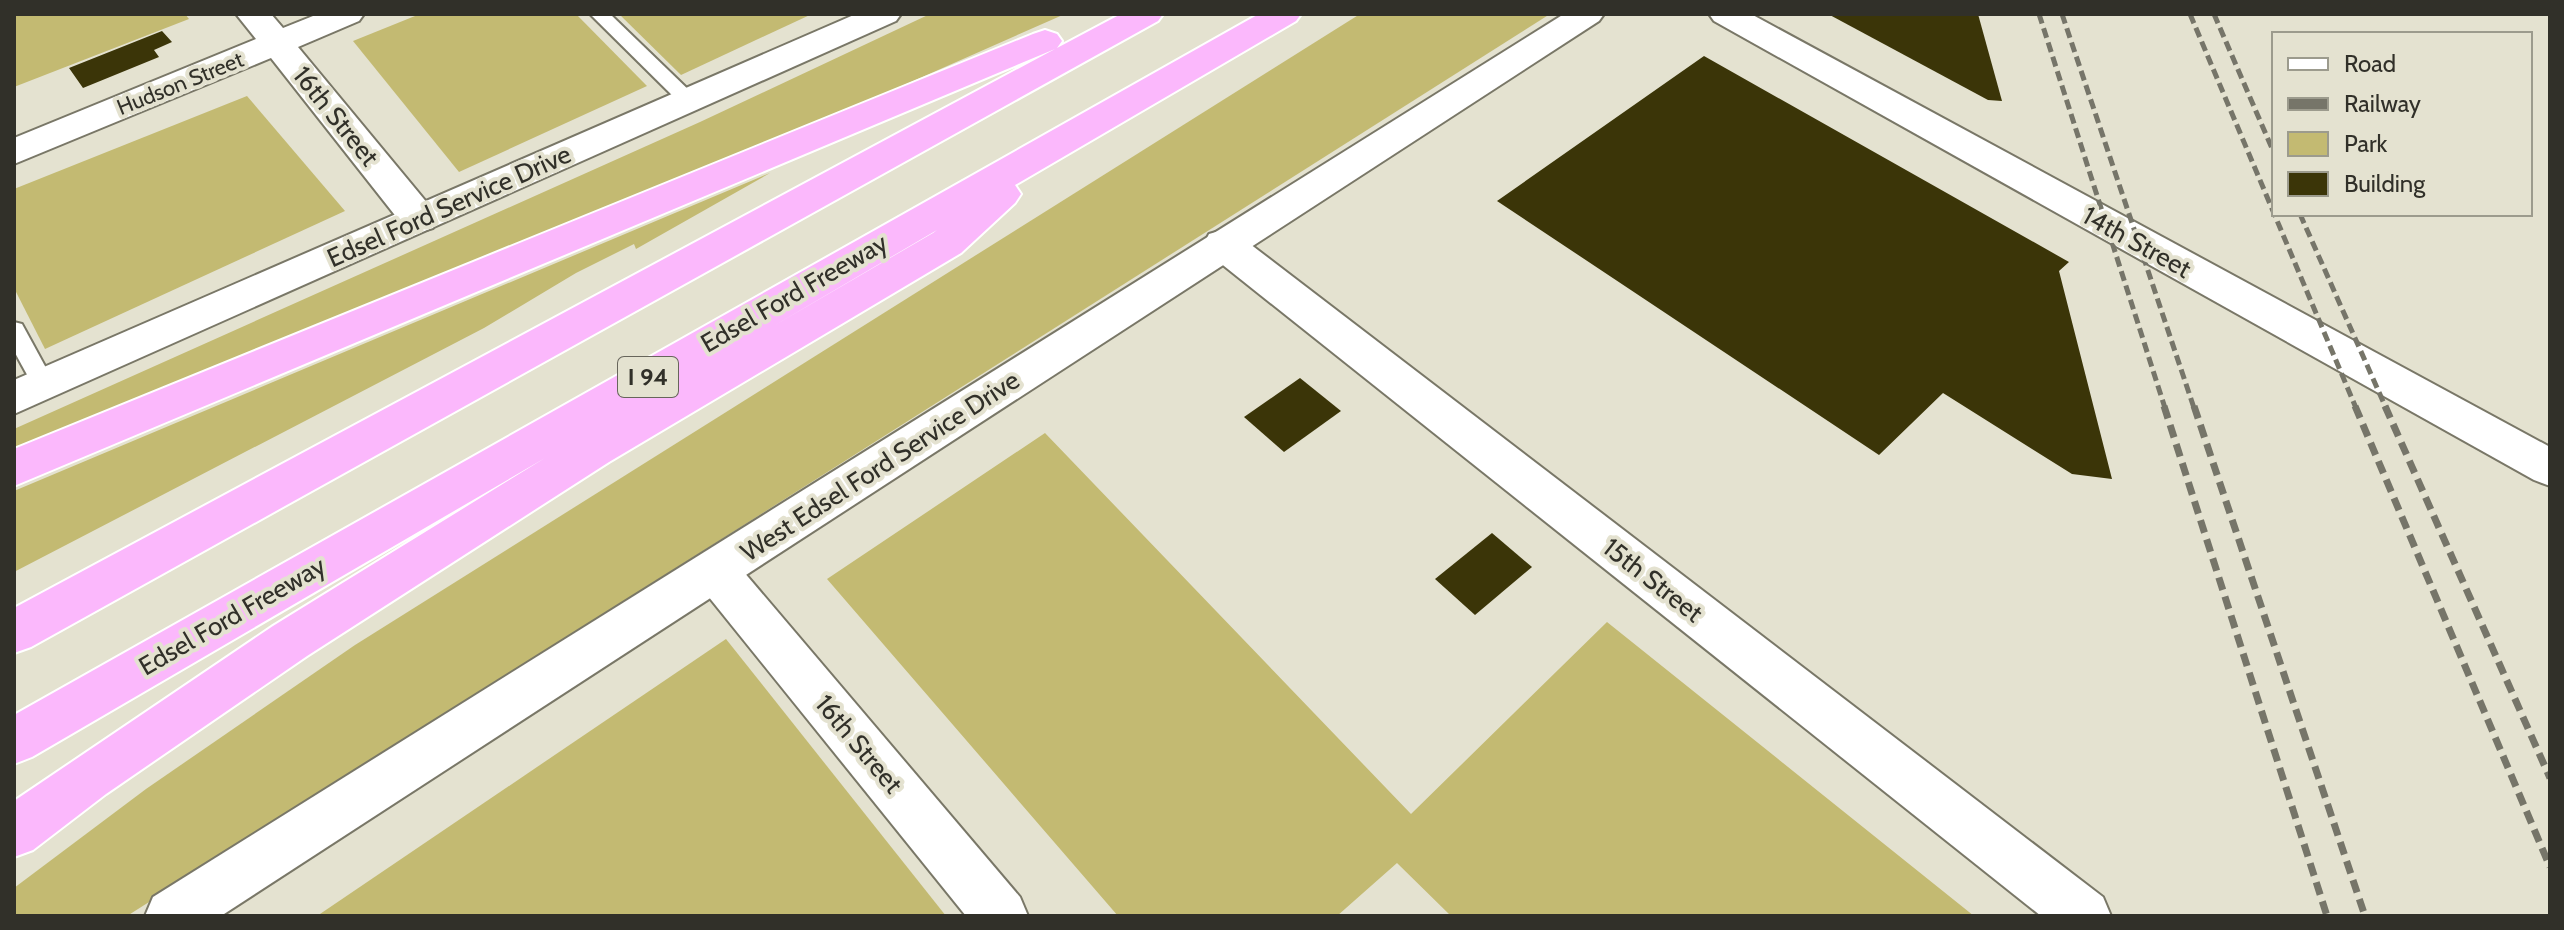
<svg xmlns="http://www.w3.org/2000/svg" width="2564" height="930" font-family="Cabin,sans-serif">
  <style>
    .green { fill: #c3ba72 }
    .building { fill: #3b3508 }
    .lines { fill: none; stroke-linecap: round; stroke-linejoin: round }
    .service-casing { stroke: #797767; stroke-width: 4 }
    .minor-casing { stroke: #797767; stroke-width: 4 }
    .tertiary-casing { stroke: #797767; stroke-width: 4 }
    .motorway-casing { stroke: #fff; stroke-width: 4 }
    .service { fill: #fff; fill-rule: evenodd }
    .minor { fill: #fff; fill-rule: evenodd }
    .tertiary { fill: #fff; fill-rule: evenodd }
    .motorway { fill: #fbb8fc; fill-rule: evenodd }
    .rail-far1 { stroke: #767569; stroke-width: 5; stroke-dasharray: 10 5; stroke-linecap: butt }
    .rail { stroke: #767569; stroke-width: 7; stroke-dasharray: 13 7; stroke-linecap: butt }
    .labels { text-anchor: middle; stroke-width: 8; stroke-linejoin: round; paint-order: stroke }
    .far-street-label { font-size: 22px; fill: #313029; stroke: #e4e2d0 }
    .shield { fill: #e4e2d0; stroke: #67655b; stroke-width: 2 }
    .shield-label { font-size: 24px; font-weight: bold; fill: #313029 }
    .street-label { font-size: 26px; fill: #313029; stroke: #e4e2d0 }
  </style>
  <rect width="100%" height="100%" fill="#e4e2d0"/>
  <g class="green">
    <polygon points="14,14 185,14 189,19 14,87"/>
    <polygon points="420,14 576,14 647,86 459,172 353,41"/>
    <polygon points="619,14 812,14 681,75"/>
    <polygon points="930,14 1065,14 734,160 14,458 14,429 700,122"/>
    <polygon points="1360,14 1550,14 127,916 14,916 14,888 146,789 355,645"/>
    <polygon points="247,96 345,211 45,349 14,288 14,189"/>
    <polygon points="770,173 636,249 634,244 576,273 484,328 14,572 14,491"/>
    <polygon points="1045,433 1411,814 1607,622 1974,916 1451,916 1397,863 1337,916 1118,916 827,579"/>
    <polygon points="726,639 946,916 317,916"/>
  </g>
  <g class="building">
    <polygon points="1828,14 1978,14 2002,101 1988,100"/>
    <polygon points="162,31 172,42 154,50 159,57 83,88 69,68"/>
    <polygon points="1704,56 2069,262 2059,271 2112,479 2072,474 1943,393 1879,455 1497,201"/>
    <polygon points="1300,378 1341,411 1284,452 1244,417"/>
    <polygon points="1492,533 1532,567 1475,615 1435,579"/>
  </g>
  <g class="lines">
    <g class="service-casing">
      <g id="service">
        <polygon points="590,14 610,14 696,97 699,101 696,105 682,105"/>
        <polygon points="14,322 22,324 52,379 55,385 52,391 36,391 14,351"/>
      </g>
    </g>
    <g class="minor-casing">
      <g id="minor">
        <polygon points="236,14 271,14 283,28 318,14 364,14 359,21 298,47 433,210 438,219 433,228 419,232 405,228 271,58 14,164 14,138 256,39"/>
        <polygon points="1223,230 1237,234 2103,897 2111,916 2041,916 1209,254 1204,244 1209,234"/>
        <polygon points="716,552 732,558 1020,897 1028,916 966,916 700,586 693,572 700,558"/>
      </g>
    </g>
    <g class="tertiary-casing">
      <g id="tertiary">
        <polygon points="856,14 901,14 896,21 14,414 14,380"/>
        <polygon points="1564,14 1604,14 1599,21 221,916 145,916 153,897"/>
        <polygon points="1709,14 1751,14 2550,447 2550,486 2534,480 1714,21"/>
      </g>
    </g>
    <g class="motorway-casing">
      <g id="motorway">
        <polygon points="1121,14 1163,14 1158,21 31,647 14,653 14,608 1055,49 14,486 14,449 1033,34 1045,30 1057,34 1062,41 1057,48"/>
        <path d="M1259,14h42l-5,7 -281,164 6,9 -6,9 -54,50 -352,209 -302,194 -201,138 -73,56 -19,7v-56l259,-175 272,-168 -513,299 -18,7v-49zM937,230l-4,3 -163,95z"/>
      </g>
    </g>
    <use href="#service" class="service"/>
    <use href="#minor" class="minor"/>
    <use href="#tertiary" class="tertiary"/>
    <use href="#motorway" class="motorway"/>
    <g class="rail-far1">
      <polyline points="2039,14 2165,408"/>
      <polyline points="2062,14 2194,408"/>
      <polyline points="2190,14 2356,408"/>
      <polyline points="2214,14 2274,153"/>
      <polyline points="2300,214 2386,408"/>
    </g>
    <g class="rail">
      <polyline points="2164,406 2327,916"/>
      <polyline points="2194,406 2365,916"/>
      <polyline points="2355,406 2550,867"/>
      <polyline points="2385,406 2550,778"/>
    </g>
  </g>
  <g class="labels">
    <g class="far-street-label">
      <text transform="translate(180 83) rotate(-22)" y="8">Hudson Street</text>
    </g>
    <rect class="shield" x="618" y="357" width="60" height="40" rx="6"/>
    <g class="shield-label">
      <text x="648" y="385">I 94</text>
    </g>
    <g class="street-label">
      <text transform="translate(336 116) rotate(51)" y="9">16th Street</text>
      <text transform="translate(449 206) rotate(-24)" y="9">Edsel Ford Service Drive</text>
      <text transform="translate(2137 242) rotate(29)" y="9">14th Street</text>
      <text transform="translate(794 293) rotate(-30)" y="9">Edsel Ford Freeway</text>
      <text transform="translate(880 466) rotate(-33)" y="9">West Edsel Ford Service Drive</text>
      <text transform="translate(1653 580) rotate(38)" y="9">15th Street</text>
      <text transform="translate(232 616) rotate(-30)" y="9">Edsel Ford Freeway</text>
      <text transform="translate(859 744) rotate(50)" y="9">16th Street</text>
    </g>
  </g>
  <rect width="2564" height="930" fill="none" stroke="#313029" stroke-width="32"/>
  <rect x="2272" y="32" width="260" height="184" fill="#e4e2d0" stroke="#9c9b8d" stroke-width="2"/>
  <rect x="2288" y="58" width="40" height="12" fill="#ffffff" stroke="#9c9b8d" stroke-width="2"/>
  <text x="2344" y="72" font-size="24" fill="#313029">Road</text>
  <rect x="2288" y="98" width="40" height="12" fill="#767569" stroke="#9c9b8d" stroke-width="2"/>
  <text x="2344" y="112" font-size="24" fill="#313029">Railway</text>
  <rect x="2288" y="132" width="40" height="24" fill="#c3ba72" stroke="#9c9b8d" stroke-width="2"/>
  <text x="2344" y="152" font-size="24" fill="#313029">Park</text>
  <rect x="2288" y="172" width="40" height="24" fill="#3b3508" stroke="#9c9b8d" stroke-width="2"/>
  <text x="2344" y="192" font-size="24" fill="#313029">Building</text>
</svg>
